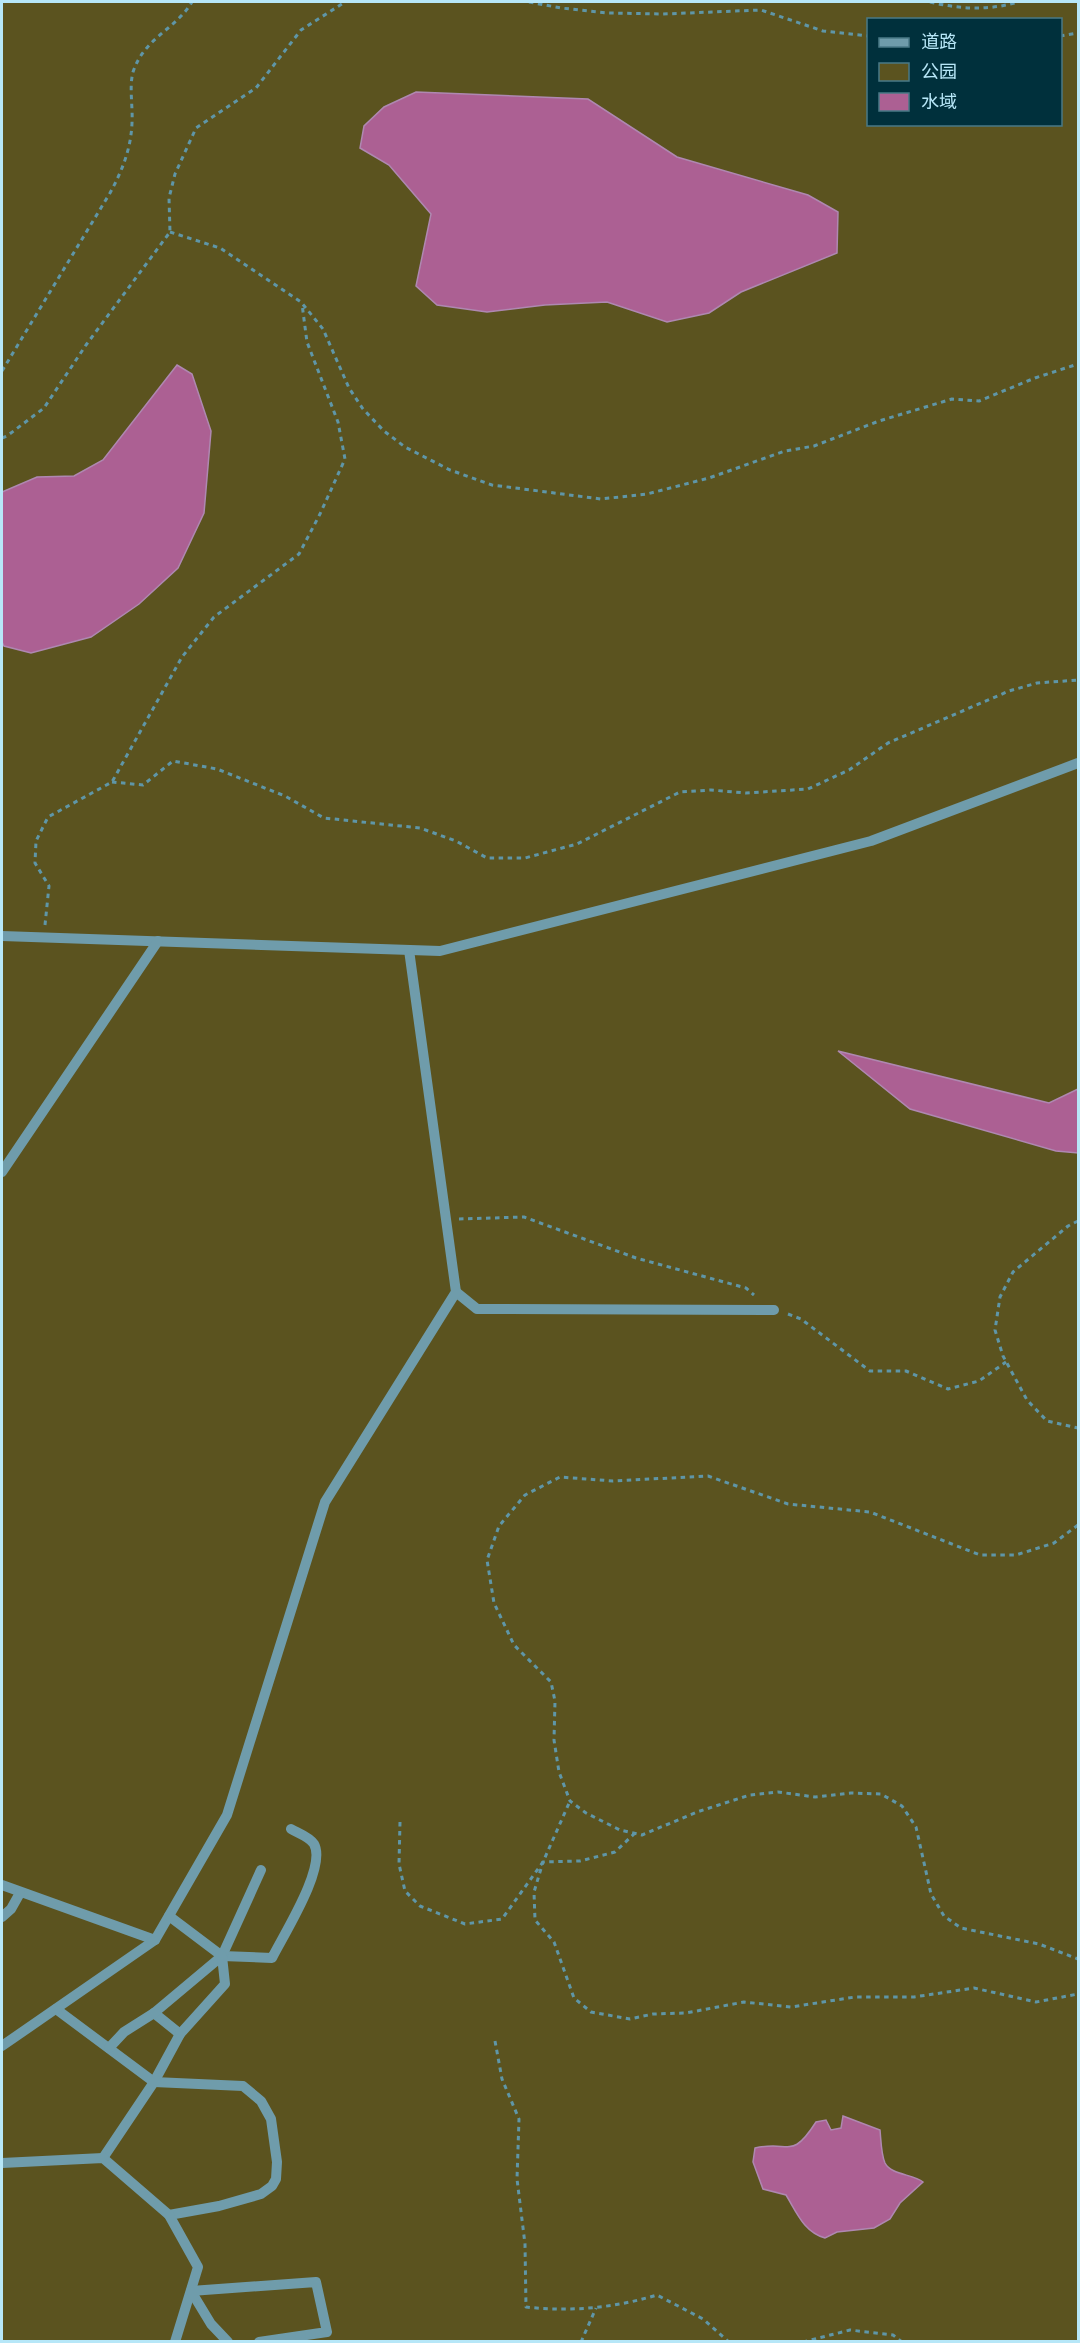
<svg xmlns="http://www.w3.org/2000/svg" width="1080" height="2343" font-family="Quicksand,'Noto Sans SC',sans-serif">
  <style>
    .green { fill: #5b531f; fill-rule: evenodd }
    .water { fill: #ac6093; stroke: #af88b1; stroke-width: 1.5 }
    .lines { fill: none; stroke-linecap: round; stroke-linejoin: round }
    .path { stroke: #5f96a7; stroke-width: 3; stroke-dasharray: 4.5 4.5; stroke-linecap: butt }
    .minor { stroke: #6f9cab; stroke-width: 10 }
  </style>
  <rect width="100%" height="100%" fill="#0d4b5b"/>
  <path class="green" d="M2,2h1076v2339h-1076zM868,20h192v104h-192z"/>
  <g class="water">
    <polygon points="416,92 588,99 677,157 808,195 838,212 837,253 741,292 709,313 667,322 607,302 545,305 487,312 437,305 416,286 431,214 389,165 360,148 364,126 384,107"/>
    <polygon points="177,365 192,374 211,431 204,513 178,568 139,604 91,637 31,653 4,646 2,642 2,492 37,477 74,476 103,460"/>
    <polygon points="838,1051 1049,1103 1078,1089 1078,1153 1056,1151 910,1109"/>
    <path d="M843,2116l37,14c1,10 1,24 5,33 6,12 28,11 38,19l-23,21 -10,16 -16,9 -37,4 -12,6c-21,-6 -28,-25 -39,-43l-23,-6 -10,-27 2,-14c35,-8 36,13 61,-26l10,-2 5,10 10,-2z"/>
  </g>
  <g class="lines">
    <g class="path">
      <polyline points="529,2 561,8 607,13 663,14 761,10 823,31 868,36"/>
      <path d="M930,2c29,7 58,9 88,0"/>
      <polyline points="1060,36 1078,33"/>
      <polyline points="170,232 220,248 301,302 323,329 349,388 363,409 384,431 405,447 450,470 492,485 601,499 647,494 709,478 785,451 814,446 879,421 952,399 979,401 1035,378 1078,364"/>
      <path d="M2,371l108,-178c12,-22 21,-44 22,-70 1,-16 -3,-36 1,-51 11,-34 43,-43 59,-70"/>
      <polyline points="2,438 7,436 44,408 86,345 170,232 169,198 175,174 196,128 256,88 301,30 345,2"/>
      <polyline points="112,782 143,785 173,761 217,769 285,796 324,818 420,828 456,841 487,858 525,858 577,844 680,792 711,790 746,793 808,789 849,770 888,743 1009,691 1037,683 1078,680"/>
      <polyline points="45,925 49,886 35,863 36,841 48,817 112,782 182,657 214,617 299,554 320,514 345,459 338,422 307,342 302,304"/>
      <polyline points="459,1219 524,1217 636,1258 746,1288 754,1295"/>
      <polyline points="1078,1221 1068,1226 1013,1272 1000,1297 995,1330 1003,1356 1027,1400 1047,1421 1078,1428"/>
      <polyline points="788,1314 801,1319 870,1371 906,1371 948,1389 979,1381 1006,1362"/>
      <polyline points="1078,1525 1054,1543 1016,1555 980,1555 870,1512 788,1504 708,1476 613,1481 560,1477 525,1495 499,1526 487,1560 494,1603 514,1645 551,1682 555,1701 554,1740 559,1772 570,1801 586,1813 620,1830 642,1835 697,1812 750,1795 778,1792 815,1797 851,1793 881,1794 902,1806 916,1827 931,1894 944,1916 961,1928 1039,1944 1078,1959"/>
      <polyline points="400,1822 399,1864 405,1891 420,1906 465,1924 502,1919 543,1862 570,1801"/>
      <polyline points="635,1833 615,1852 580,1861 543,1862 534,1892 535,1920 554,1942 574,1998 591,2012 630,2019 653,2014 686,2013 744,2002 791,2007 855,1997 914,1997 974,1988 1036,2002 1078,1994"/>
      <path d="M495,2041l7,38 17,40 -2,60 8,65 1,63c44,5 88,1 131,-12l46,24 26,23"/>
      <polyline points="581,2342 596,2308"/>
      <polyline points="803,2342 850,2330 893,2335 902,2342"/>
    </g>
    <g class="minor">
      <polyline points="2,936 440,951 871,841 1078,763"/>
      <polyline points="2,1172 158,941"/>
      <polyline points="456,1292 477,1309 774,1310"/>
      <polyline points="2,1885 155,1940"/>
      <polyline points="2,1917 11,1909 20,1893"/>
      <path d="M222,1956l50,2c12,-24 55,-91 42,-114 -4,-7 -16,-11 -23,-15"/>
      <polyline points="56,2009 154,2082 243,2086 261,2101 271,2119 277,2162 276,2179 272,2186 261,2194 219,2206 169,2215"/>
      <polyline points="154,2013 180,2034"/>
      <polyline points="2,2046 155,1940 227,1815 325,1502 456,1292 409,950"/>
      <polyline points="109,2048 124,2032 154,2013 222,1956 261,1870"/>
      <polyline points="103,2158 154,2082 180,2034 225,1984 222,1956 169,1916"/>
      <polyline points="2,2163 103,2158 169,2215 198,2267 175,2342"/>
      <polyline points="228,2342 211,2324 191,2291 316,2282 327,2332 259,2342"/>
    </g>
  </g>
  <rect width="1080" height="2343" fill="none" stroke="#b7e7f8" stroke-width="6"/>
  <rect x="867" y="18" width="195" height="108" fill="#00303c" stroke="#497987" stroke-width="1.5"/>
  <rect x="879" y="38" width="30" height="9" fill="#6f9cab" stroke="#497987" stroke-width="1.5"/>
  <text x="921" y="48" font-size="18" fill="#b7e7f8">道路</text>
  <rect x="879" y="63" width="30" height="18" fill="#5b531f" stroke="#497987" stroke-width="1.5"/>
  <text x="921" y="78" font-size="18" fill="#b7e7f8">公园</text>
  <rect x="879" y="93" width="30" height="18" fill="#ac6093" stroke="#497987" stroke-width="1.5"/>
  <text x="921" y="108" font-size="18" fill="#b7e7f8">水域</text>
</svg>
